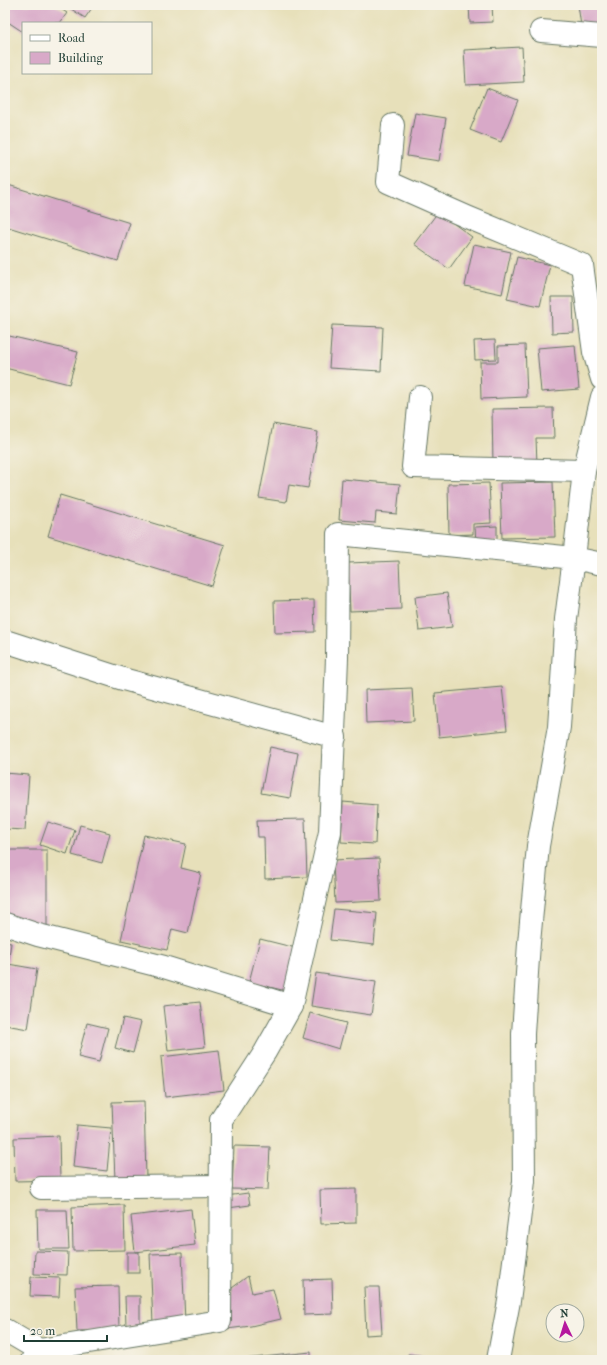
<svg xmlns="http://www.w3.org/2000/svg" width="607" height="1365" font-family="'IM FELL French Canon',serif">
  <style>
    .building { fill: #d8a9c8 }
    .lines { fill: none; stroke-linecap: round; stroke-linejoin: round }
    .minor-casing { stroke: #657663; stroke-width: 24 }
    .minor { stroke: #fff; stroke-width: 22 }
  </style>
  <rect width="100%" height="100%" fill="#f7f3e8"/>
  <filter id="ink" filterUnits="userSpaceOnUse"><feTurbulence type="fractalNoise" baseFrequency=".025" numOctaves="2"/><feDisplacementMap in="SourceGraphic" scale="8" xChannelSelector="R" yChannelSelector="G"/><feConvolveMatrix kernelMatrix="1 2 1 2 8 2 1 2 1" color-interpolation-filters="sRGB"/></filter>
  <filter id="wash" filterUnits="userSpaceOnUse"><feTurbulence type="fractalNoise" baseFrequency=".012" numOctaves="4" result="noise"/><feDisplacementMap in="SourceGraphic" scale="16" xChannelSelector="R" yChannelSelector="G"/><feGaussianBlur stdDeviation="0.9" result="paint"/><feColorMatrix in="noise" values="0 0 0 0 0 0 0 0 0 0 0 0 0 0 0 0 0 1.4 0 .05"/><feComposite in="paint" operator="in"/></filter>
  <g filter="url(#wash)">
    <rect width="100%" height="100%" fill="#e7e0ba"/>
    <g id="blocks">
      <g class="building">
        <polygon points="5,5 55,5 67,13 60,23 23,23 23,32 5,20"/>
        <polygon points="65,5 94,5 85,18"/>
        <polygon points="469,5 492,5 493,22 470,23"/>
        <polygon points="578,5 602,5 602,24 581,26"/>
        <polygon points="522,47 524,82 466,85 464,50"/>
        <polygon points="487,88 518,100 501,142 470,130"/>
        <polygon points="415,113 446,118 439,161 407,156"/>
        <polygon points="5,184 130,223 118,261 5,226"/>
        <polygon points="438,212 472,237 449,269 414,244"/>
        <polygon points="474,244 511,252 502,294 465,286"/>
        <polygon points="517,257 550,265 540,306 507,299"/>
        <polygon points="551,297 573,297 574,332 552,333"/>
        <polygon points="332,325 383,327 381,371 329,368"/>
        <polygon points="5,335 78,352 69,384 5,368"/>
        <polygon points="495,340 496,359 475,360 474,341"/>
        <polygon points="525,345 527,397 481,399 480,362 498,362 498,346"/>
        <polygon points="575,345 579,389 541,392 537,348"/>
        <polygon points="553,408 554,438 536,438 537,464 493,465 492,409"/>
        <polygon points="273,424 318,432 308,488 289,485 286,502 259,498"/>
        <polygon points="342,479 400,484 397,514 376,512 375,523 339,520"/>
        <polygon points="553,482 555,537 502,538 500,483"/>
        <polygon points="489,483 491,523 473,524 473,534 449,535 448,484"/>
        <polygon points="60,495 225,545 212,586 48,536"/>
        <polygon points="497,526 497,542 476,543 475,527"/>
        <polygon points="399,561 401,609 350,611 348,563"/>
        <polygon points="447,593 452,627 419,631 415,597"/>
        <polygon points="314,600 315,632 275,633 274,601"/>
        <polygon points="502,687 507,730 439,737 435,693"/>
        <polygon points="412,688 414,721 366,723 365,690"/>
        <polygon points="270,747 298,753 290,798 261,793"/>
        <polygon points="5,773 29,775 25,830 5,829"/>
        <polygon points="343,802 377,805 375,844 341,842"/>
        <polygon points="305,819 307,877 265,879 264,837 258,837 257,820"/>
        <polygon points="48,822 75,830 67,854 40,845"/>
        <polygon points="80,825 110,833 102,863 72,855"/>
        <polygon points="144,835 186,844 181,868 201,873 188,933 172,929 167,950 121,940"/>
        <polygon points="5,850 47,850 47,927 5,928"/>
        <polygon points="379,858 381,901 335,903 333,860"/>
        <polygon points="334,909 377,913 374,945 330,940"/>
        <polygon points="260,939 296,948 286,991 249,982"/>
        <polygon points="5,942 11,943 8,964 37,969 28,1029 5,1025"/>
        <polygon points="316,973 376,982 371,1015 311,1006"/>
        <polygon points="200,1002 205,1047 168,1051 163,1006"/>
        <polygon points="310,1013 346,1023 339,1049 303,1038"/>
        <polygon points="123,1018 141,1022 133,1053 115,1048"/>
        <polygon points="87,1023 108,1028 99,1062 78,1057"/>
        <polygon points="219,1050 224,1090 165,1097 161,1057"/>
        <polygon points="144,1101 146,1178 115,1180 112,1102"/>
        <polygon points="77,1125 111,1128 107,1171 73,1167"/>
        <polygon points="59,1136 60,1180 15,1181 14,1138"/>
        <polygon points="234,1146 270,1147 268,1190 232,1189"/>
        <polygon points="356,1189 356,1223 321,1224 320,1190"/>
        <polygon points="248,1193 250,1205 228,1208 226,1196"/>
        <polygon points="124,1205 125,1250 73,1251 72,1207"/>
        <polygon points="191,1209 195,1245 135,1252 131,1216"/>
        <polygon points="37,1210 67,1210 69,1249 38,1249"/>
        <polygon points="35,1251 68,1252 67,1275 34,1274"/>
        <rect x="127" y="1252" width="12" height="21"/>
        <polygon points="182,1253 185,1322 153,1324 150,1254"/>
        <polygon points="248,1276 252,1293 273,1289 281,1319 251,1326 227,1329 232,1288"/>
        <polygon points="31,1277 60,1278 59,1297 30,1296"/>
        <polygon points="332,1279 333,1314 304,1315 303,1280"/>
        <polygon points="118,1286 119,1330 77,1331 75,1287"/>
        <polygon points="364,1287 379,1287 382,1334 366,1335"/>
        <polygon points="125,1296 140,1296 140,1327 126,1327"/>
        <polygon points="311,1352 311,1360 243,1360 243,1359"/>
        <polygon points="408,1354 455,1359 455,1360 407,1360"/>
      </g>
    </g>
  </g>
  <g filter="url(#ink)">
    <use href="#blocks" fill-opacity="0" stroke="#657663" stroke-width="1"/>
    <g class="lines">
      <g class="minor-casing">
        <g id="minor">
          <polyline points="541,31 602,36"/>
          <polyline points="393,125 388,182 467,217 582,265 594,352 602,379"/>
          <polyline points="420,397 413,467 584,471"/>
          <polyline points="602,397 584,471 574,558 602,564"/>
          <polyline points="5,641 123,679 335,737"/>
          <polyline points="5,924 38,935 164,967 291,1006"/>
          <polyline points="41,1188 221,1186"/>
          <polyline points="5,1330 39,1350"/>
          <polyline points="32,1360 39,1350 220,1321 221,1120 265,1052 291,1006 330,832 337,658 338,534 574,558 566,619 559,727 538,846 529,943 523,1034 524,1181 509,1301 498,1360"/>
        </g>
      </g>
      <use href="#minor" class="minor"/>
    </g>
  </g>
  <rect width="607" height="1365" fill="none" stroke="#f7f3e8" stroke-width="20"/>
  <rect x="22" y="22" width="130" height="52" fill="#f7f3e8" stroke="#a1aaa0"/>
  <rect x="30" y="35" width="20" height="6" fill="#ffffff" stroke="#a1aaa0"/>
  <text x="58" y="42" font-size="12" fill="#1f3d34">Road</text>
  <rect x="30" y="52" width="20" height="12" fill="#d8a9c8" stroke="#a1aaa0"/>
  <text x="58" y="62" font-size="12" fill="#1f3d34">Building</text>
  <g transform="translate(565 1323) rotate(356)"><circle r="19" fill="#f7f3e8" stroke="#a1aaa0"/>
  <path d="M0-3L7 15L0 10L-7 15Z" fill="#b5179e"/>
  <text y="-6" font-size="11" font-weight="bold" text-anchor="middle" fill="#1f3d34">N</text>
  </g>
  <path d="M24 1335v6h83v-6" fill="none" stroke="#1f3d34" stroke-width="2"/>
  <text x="30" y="1335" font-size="12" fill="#1f3d34" stroke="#f7f3e8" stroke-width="3" paint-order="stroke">20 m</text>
</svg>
